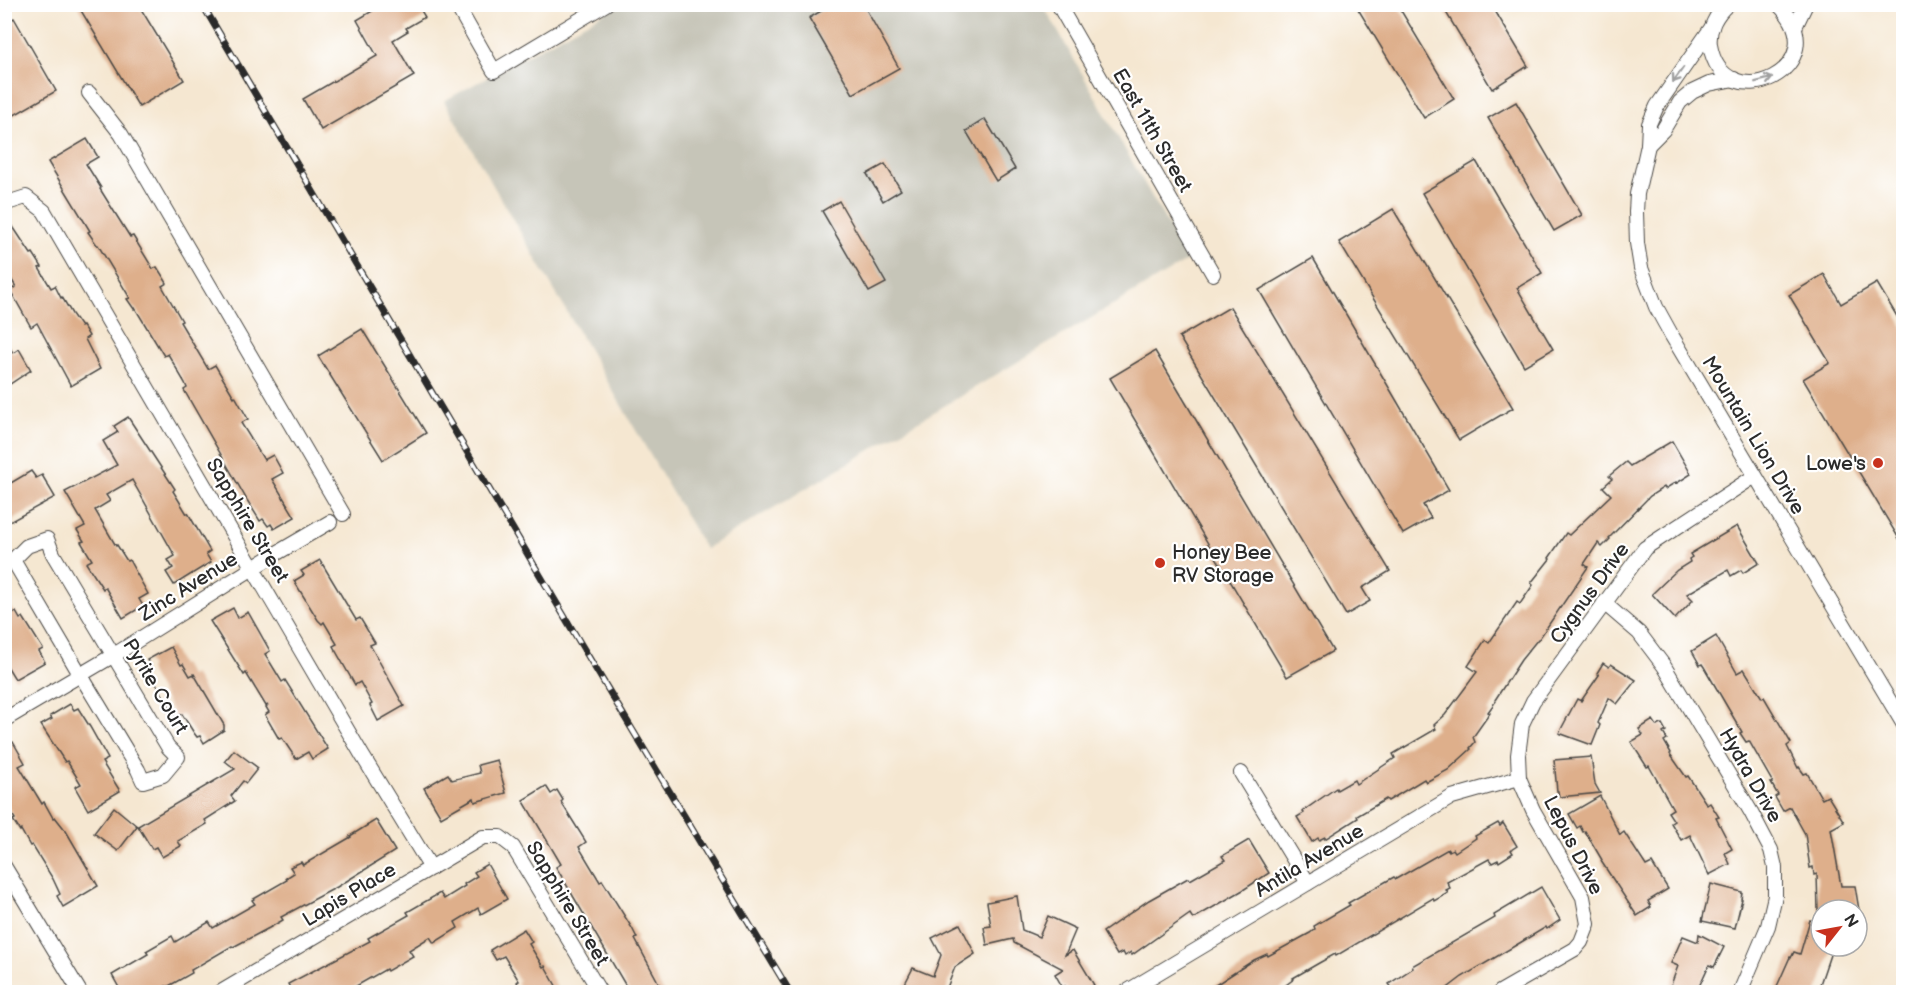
<svg xmlns="http://www.w3.org/2000/svg" width="1908" height="997" font-family="'Balsamiq Sans',sans-serif">
  <style>
    .industrial { fill: #c6c5b8 }
    .building { fill: #deaf8b }
    .lines { fill: none; stroke-linecap: round; stroke-linejoin: round }
    .minor-casing { stroke: #494744; stroke-width: 16 }
    .minor { stroke: #fff; stroke-width: 14 }
    .rail-casing { stroke: #2b2b2b; stroke-width: 7 }
    .rail { stroke: #fff; stroke-width: 4.5; stroke-dasharray: 14; stroke-linecap: butt }
    .oneway { stroke: #a0a0a0 }
    .poi-dot { fill: #c8321e; stroke: #fff; stroke-width: 2 }
    .labels { text-anchor: middle; stroke-width: 4.5; stroke-linejoin: round; paint-order: stroke }
    .street-label { font-size: 20px; fill: #2b2b2b; stroke: #fff }
    .poi-label { font-size: 20px; fill: #2b2b2b; stroke: #fff; text-anchor: end }
  </style>
  <rect width="100%" height="100%" fill="#fff"/>
  <filter id="ink" filterUnits="userSpaceOnUse"><feTurbulence type="fractalNoise" baseFrequency=".0167" numOctaves="2"/><feDisplacementMap in="SourceGraphic" scale="12" xChannelSelector="R" yChannelSelector="G"/><feConvolveMatrix kernelMatrix="1 2 1 2 8 2 1 2 1" color-interpolation-filters="sRGB"/></filter>
  <filter id="wash" filterUnits="userSpaceOnUse"><feTurbulence type="fractalNoise" baseFrequency=".008" numOctaves="4" result="noise"/><feDisplacementMap in="SourceGraphic" scale="24" xChannelSelector="R" yChannelSelector="G"/><feGaussianBlur stdDeviation="1.35" result="paint"/><feColorMatrix in="noise" values="0 0 0 0 0 0 0 0 0 0 0 0 0 0 0 0 0 1.4 0 .05"/><feComposite in="paint" operator="in"/></filter>
  <g filter="url(#wash)">
    <rect width="100%" height="100%" fill="#f5e7d1"/>
    <polygon class="industrial" points="618,5 1043,5 1188,260 705,549 444,101"/>
    <g id="blocks">
      <g class="building">
        <polygon points="77,4 138,4 184,80 139,107"/>
        <polygon points="384,4 417,4 425,17 406,28 408,31 393,40 414,76 321,130 303,99 377,56 357,20"/>
        <polygon points="833,4 863,4 899,68 853,94 809,18"/>
        <polygon points="1365,4 1397,4 1454,99 1424,118 1358,9"/>
        <polygon points="1441,4 1491,4 1528,66 1492,89"/>
        <polygon points="14,18 56,91 4,121 4,24"/>
        <polygon points="1516,102 1582,215 1554,231 1488,118"/>
        <polygon points="985,119 1015,169 996,181 966,131"/>
        <polygon points="87,139 98,157 86,164 101,188 100,189 130,237 133,236 153,269 157,267 167,283 162,286 182,321 180,322 208,369 215,365 234,397 235,396 248,419 241,423 264,460 273,455 283,473 272,479 295,517 274,529 271,524 268,526 263,519 260,521 247,500 184,390 187,388 185,383 168,354 164,356 135,308 134,309 127,299 130,298 98,245 97,245 88,232 90,231 48,162"/>
        <polygon points="1476,161 1542,273 1517,288 1553,349 1524,366 1422,193"/>
        <polygon points="885,164 901,190 883,201 867,174"/>
        <polygon points="839,201 886,283 869,292 822,211"/>
        <polygon points="1393,209 1513,408 1459,440 1339,242"/>
        <polygon points="4,213 31,254 33,253 42,267 39,268 51,288 55,286 61,298 62,297 72,314 81,327 83,326 89,336 85,339 100,369 71,386 37,323 31,327 10,290 16,287 4,267"/>
        <polygon points="1313,258 1449,490 1423,505 1431,518 1403,534 1259,290"/>
        <polygon points="1824,274 1841,304 1877,283 1904,328 1904,547 1803,379 1830,363 1789,295"/>
        <polygon points="1230,307 1390,571 1362,588 1370,601 1346,615 1179,337"/>
        <polygon points="362,329 426,433 383,460 318,356"/>
        <polygon points="4,338 13,353 19,349 31,370 4,388"/>
        <polygon points="1155,351 1333,651 1287,677 1110,378"/>
        <polygon points="128,417 175,489 173,491 187,514 188,513 210,551 206,554 211,562 174,585 166,572 173,568 168,560 175,556 132,480 106,495 110,501 95,510 116,546 117,545 127,561 129,560 148,594 139,599 143,606 123,618 105,587 103,589 86,563 92,560 81,542 84,541 77,530 85,526 65,492 117,465 103,441 118,432 114,426"/>
        <polygon points="1672,441 1691,474 1677,483 1676,482 1665,489 1664,487 1650,496 1609,538 1610,539 1602,547 1598,543 1584,564 1588,567 1539,639 1538,639 1521,660 1495,700 1496,701 1488,712 1490,713 1473,737 1475,742 1470,748 1471,749 1448,770 1426,782 1424,779 1388,801 1386,799 1357,816 1358,818 1325,839 1325,837 1319,840 1318,838 1312,842 1297,817 1304,813 1303,811 1336,788 1337,790 1354,780 1356,784 1395,758 1393,754 1436,729 1434,725 1445,715 1477,672 1468,666 1485,640 1489,643 1517,602 1520,604 1533,585 1531,583 1550,559 1549,558 1566,533 1569,535 1611,495 1603,487 1612,479 1609,476 1626,462 1630,466"/>
        <polygon points="31,471 36,478 42,475 55,497 4,525 4,487"/>
        <polygon points="1737,526 1759,563 1743,573 1741,570 1731,576 1728,570 1687,594 1693,600 1675,619 1652,594 1677,570 1690,562 1689,559 1692,557 1690,554"/>
        <polygon points="320,560 356,620 360,618 375,643 370,645 404,706 378,721 370,705 372,704 360,682 355,685 333,646 337,644 324,622 322,624 318,620 294,581 304,575 301,571"/>
        <polygon points="4,597 14,613 16,612 20,619 23,617 43,649 39,651 45,662 15,679 4,661"/>
        <polygon points="233,608 238,618 248,612 270,651 265,654 282,682 285,680 328,749 312,759 308,752 296,759 282,738 279,739 265,715 269,712 266,707 268,705 266,706 246,673 244,675 210,621"/>
        <polygon points="1716,636 1737,673 1744,669 1762,698 1764,697 1791,743 1787,746 1798,768 1799,767 1804,774 1807,773 1822,799 1828,796 1844,822 1831,829 1841,886 1855,886 1859,910 1818,910 1817,874 1814,875 1813,867 1810,868 1805,834 1790,807 1783,811 1775,797 1778,795 1771,783 1773,783 1749,741 1746,742 1740,733 1742,732 1704,667 1702,664 1700,665 1692,651"/>
        <polygon points="171,647 181,665 183,664 190,676 194,674 224,725 224,730 204,743 200,736 197,737 194,733 182,714 176,718 150,673 149,668 151,667 147,660"/>
        <polygon points="1603,663 1609,667 1611,664 1636,680 1617,704 1609,698 1598,723 1600,725 1592,745 1559,733 1577,699 1581,701 1599,675 1597,673"/>
        <polygon points="70,704 74,710 78,708 90,727 108,759 102,762 120,791 88,810 75,787 81,784 67,761 65,762 41,725 52,719 50,716"/>
        <polygon points="1653,720 1657,726 1662,724 1666,731 1663,733 1667,739 1664,741 1671,753 1670,754 1686,777 1688,776 1707,805 1710,803 1719,817 1716,818 1732,849 1725,853 1730,864 1709,875 1690,835 1681,840 1671,823 1674,821 1668,812 1673,809 1649,766 1647,767 1631,742 1643,735 1639,729"/>
        <polygon points="13,742 25,763 19,766 42,804 44,802 53,818 55,817 66,831 98,886 63,907 57,896 60,894 53,879 32,845 30,846 21,830 20,831 13,820 15,819 4,801 4,746"/>
        <polygon points="234,750 258,768 246,783 243,781 231,796 235,801 205,820 207,824 178,841 181,846 162,857 156,847 152,849 138,826 235,769 225,761"/>
        <polygon points="1591,757 1595,784 1600,793 1559,797 1558,791 1557,791 1554,760"/>
        <polygon points="497,760 506,793 475,802 474,798 441,817 424,788 448,774 452,780 480,773 478,765"/>
        <polygon points="546,786 551,794 557,790 563,800 561,802 586,842 579,847 600,882 602,880 632,928 637,938 635,939 664,993 630,993 556,867 561,864 523,800"/>
        <polygon points="1600,796 1620,835 1624,832 1646,866 1652,863 1668,889 1648,901 1651,907 1637,916 1601,861 1602,860 1585,831 1583,832 1580,826 1577,828 1569,814"/>
        <polygon points="114,807 137,826 118,851 94,833"/>
        <polygon points="376,820 395,851 337,887 281,917 283,920 269,928 233,947 232,946 191,970 192,973 167,987 166,986 154,993 122,993 112,975 148,954 146,951 172,936 175,942 209,922 213,928 255,904 252,900 287,880 286,878 294,873 290,867 301,862 303,865 351,837 350,836"/>
        <polygon points="1498,823 1500,826 1503,823 1517,846 1511,850 1513,853 1499,862 1498,860 1492,863 1489,859 1447,882 1450,888 1446,890 1448,893 1434,901 1433,898 1336,956 1335,954 1319,963 1293,978 1294,979 1275,993 1203,993 1254,960 1267,954 1268,956 1310,933 1315,929 1314,926 1350,905 1348,903 1394,877 1396,879 1448,849 1449,851 1453,849 1455,852 1476,838 1475,836"/>
        <polygon points="1249,840 1269,873 1243,890 1193,919 1190,914 1132,955 1131,952 1125,956 1123,952 1117,955 1103,932 1149,900 1188,878 1190,880 1225,860 1222,856"/>
        <polygon points="487,864 507,899 481,914 478,908 455,922 458,928 434,943 430,937 409,950 413,956 387,971 386,969 344,993 293,993 288,984 370,941 368,938 409,915 407,912 440,893 444,899 465,886 464,884 477,876 474,872"/>
        <polygon points="1711,884 1742,892 1741,899 1742,899 1735,928 1702,921"/>
        <polygon points="1541,887 1560,920 1547,929 1546,927 1523,941 1462,977 1441,993 1396,993 1389,984 1413,968 1412,966 1495,918 1494,915"/>
        <polygon points="1017,896 1022,930 1039,937 1048,916 1076,929 1065,955 1073,950 1094,985 1082,993 1069,993 1065,986 1063,988 1055,974 1063,969 1014,943 1013,939 987,945 984,927 991,926 987,902"/>
        <polygon points="1810,920 1821,923 1821,946 1833,946 1817,993 1774,993 1790,957 1791,958 1794,952 1800,954"/>
        <polygon points="960,924 975,954 955,967 945,993 900,993 913,968 933,976 941,955 932,938"/>
        <polygon points="524,929 532,942 529,944 543,967 545,966 560,993 522,993 517,982 519,981 504,956 496,960 490,950"/>
        <polygon points="1699,934 1724,947 1714,967 1709,965 1696,993 1668,993 1678,966 1671,963 1683,936 1698,942"/>
      </g>
    </g>
  </g>
  <g filter="url(#ink)">
    <use href="#blocks" fill-opacity="0" stroke="#494744" stroke-width="1.5"/>
    <g class="lines">
      <g class="minor-casing">
        <g id="minor">
          <polyline points="456,4 494,71 606,4"/>
          <polyline points="1058,4 1213,274"/>
          <path d="M1728,4c-12,10 -20,25 -18,41 13,78 132,21 68,-41"/>
          <polyline points="1712,27 1657,106 1649,124 1648,145 1637,194 1636,212 1637,243 1641,268 1656,307 1672,336 1904,725"/>
          <polyline points="1795,27 1806,4"/>
          <polyline points="89,93 121,134 343,514"/>
          <polyline points="1648,145 1663,130 1680,102 1692,92 1709,84 1734,79"/>
          <polyline points="4,204 26,197 44,211 362,755 431,868"/>
          <polygon points="47,539 53,554 168,747 178,757 163,775 143,781 138,770 80,674 13,560 27,546"/>
          <polyline points="1604,603 1639,633 1664,666 1751,812 1771,850 1775,867 1775,896 1768,926 1740,992"/>
          <polyline points="4,720 114,655 277,553 330,522"/>
          <polyline points="1241,773 1308,883"/>
          <polyline points="4,866 80,992"/>
          <polyline points="221,992 483,837 500,837 513,847 600,992"/>
          <polyline points="1126,992 1452,797 1519,778"/>
          <polyline points="1500,992 1575,949 1581,942 1588,924 1583,897 1533,810 1519,778 1518,755 1522,724 1533,701 1645,548 1755,476"/>
        </g>
      </g>
      <use href="#minor" class="minor"/>
      <g class="rail-casing">
        <polyline id="rail" points="202,4 579,641 790,992"/>
      </g>
      <use href="#rail" class="rail"/>
    </g>
    <defs><path id="oneway-shaft" d="M-6 0H5M1.5-3L5.5 0L1.5 3" fill="none" stroke-width="1.6" stroke-linecap="round" stroke-linejoin="round" transform="scale(1.5)"/></defs>
    <g class="oneway">
      <use href="#oneway-shaft" transform="translate(1678 75) rotate(125)"/>
      <use href="#oneway-shaft" transform="translate(1764 80) rotate(-14)"/>
    </g>
  </g>
  <g class="poi-dot">
    <circle cx="1878" cy="463" r="6"/>
    <circle cx="1160" cy="563" r="6"/>
  </g>
  <g class="labels">
    <g class="street-label">
      <text transform="translate(1153 130) rotate(60)" y="7">East 11th Street</text>
      <text transform="translate(1754 435) rotate(59)" y="7">Mountain Lion Drive</text>
      <text transform="translate(248 520) rotate(59)" y="7">Sapphire Street</text>
      <text transform="translate(188 586) rotate(-32)" y="7">Zinc Avenue</text>
      <text transform="translate(1589 593) rotate(-54)" y="7">Cygnus Drive</text>
      <text transform="translate(156 686) rotate(59)" y="7">Pyrite Court</text>
      <text transform="translate(1751 775) rotate(60)" y="7">Hydra Drive</text>
      <text transform="translate(1574 845) rotate(63)" y="7">Lepus Drive</text>
      <text transform="translate(1309 860) rotate(-31)" y="7">Antila Avenue</text>
      <text transform="translate(349 894) rotate(-31)" y="7">Lapis Place</text>
      <text transform="translate(568 903) rotate(59)" y="7">Sapphire Street</text>
    </g>
    <g class="poi-label">
      <text x="1866" y="470">Lowe's</text>
      <text x="1172" y="559" text-anchor="start">Honey Bee<tspan x="1172" dy="23">RV Storage</tspan></text>
    </g>
  </g>
  <rect width="1908" height="997" fill="none" stroke="#fff" stroke-width="24"/>
  <g transform="translate(1839 928) rotate(59)"><circle r="28" fill="#ffffff" stroke="#aaaaaa" stroke-width="1.5"/>
  <path d="M0-4.5L10 22L0 15L-10 22Z" fill="#c8321e"/>
  <text y="-9" font-size="16" font-weight="bold" text-anchor="middle" fill="#2b2b2b">N</text>
  </g>
</svg>
